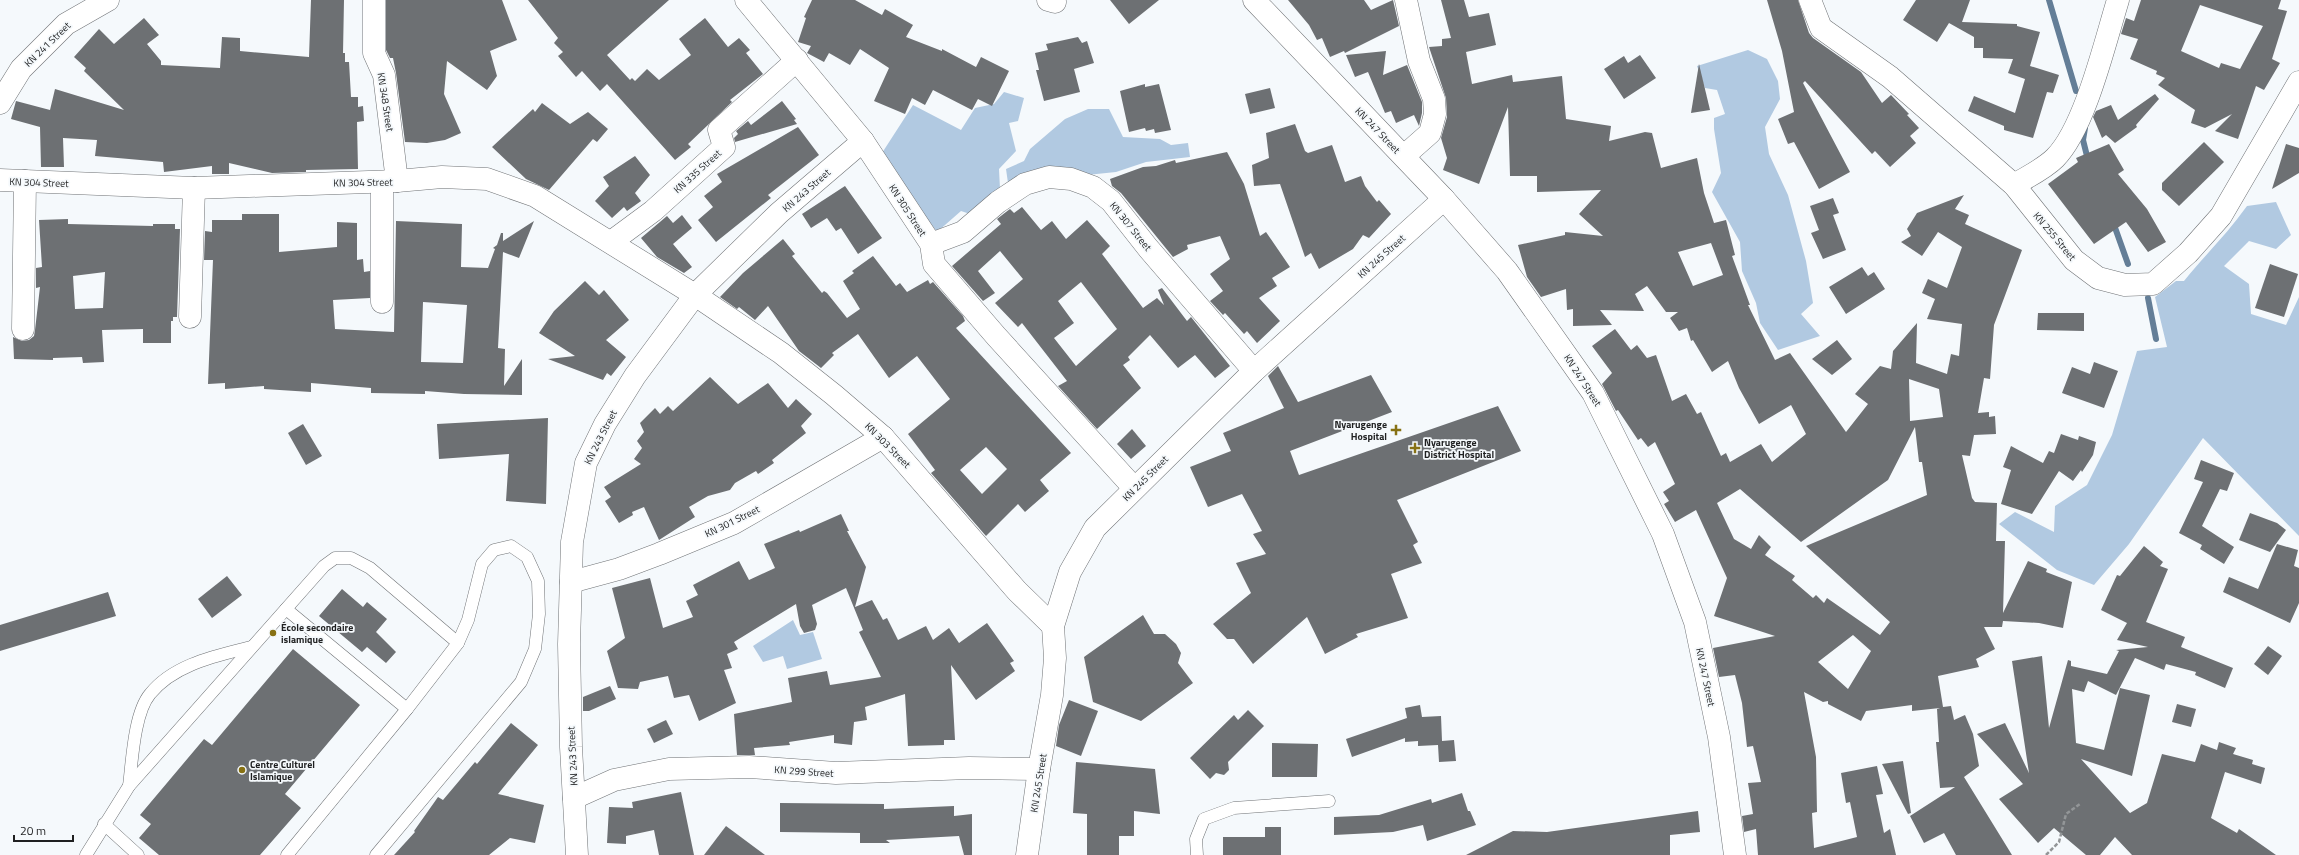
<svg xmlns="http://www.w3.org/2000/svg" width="2299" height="855" font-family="'Titillium Web',sans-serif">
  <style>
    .green { fill: #b1c9e1 }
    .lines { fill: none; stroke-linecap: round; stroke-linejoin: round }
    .stream { stroke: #647e97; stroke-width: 6 }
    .building { fill: #6d7073; fill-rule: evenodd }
    .service-casing { stroke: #707376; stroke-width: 13 }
    .minor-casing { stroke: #707376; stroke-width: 23 }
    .path { stroke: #939698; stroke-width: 2.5; stroke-dasharray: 4 2; stroke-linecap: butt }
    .service { stroke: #fff; stroke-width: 12 }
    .minor { stroke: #fff; stroke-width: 22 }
    .poi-dot { fill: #877113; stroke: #f5f9fc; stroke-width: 1.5 }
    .labels { text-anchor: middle; stroke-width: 3.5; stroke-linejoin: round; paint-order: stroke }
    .street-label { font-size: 10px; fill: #1f2021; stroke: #f5f9fc }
    .poi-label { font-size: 10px; font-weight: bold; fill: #1f2021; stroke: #f5f9fc; text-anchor: start }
  </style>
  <rect width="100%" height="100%" fill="#f5f9fc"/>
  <g class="green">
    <polygon points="1748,50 1767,59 1778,81 1780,99 1765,127 1769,154 1788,195 1806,261 1813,303 1801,314 1820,336 1778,350 1760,323 1756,303 1742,271 1740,242 1712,192 1721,173 1714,129 1714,118 1725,114 1717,90 1705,88 1697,66"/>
    <polygon points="1004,92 1024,98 1018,121 1009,123 1016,151 999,169 1000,189 970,214 961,211 937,232 895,175 882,153 913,105 961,130 975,108 994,104"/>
    <polygon points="1088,109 1109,109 1123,137 1160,139 1171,145 1188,143 1190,157 1146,162 1116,172 1008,183 1006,169 1024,161 1030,149 1065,119"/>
    <path d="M2276,202l15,33 -15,14 -27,-8 -25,25 25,18 2,30 35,11 13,-28v239l-96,-98 -74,106 -35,41 -37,-15 -58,-46 16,-12 39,20 1,-26 32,-21 25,-50 25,-84 30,-4 -12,-50 21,-16h8c21,-26 44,-48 63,-75z"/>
    <polygon points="793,620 800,635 813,632 822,659 787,669 783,656 763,662 753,646"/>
  </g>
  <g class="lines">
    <g class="stream">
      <polyline points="2049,0 2076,91"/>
      <polyline points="2085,128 2083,140 2088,160"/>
      <polyline points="2113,222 2128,264"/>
      <polyline points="2148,298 2156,339"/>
    </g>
  </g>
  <g class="building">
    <polygon points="311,0 344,0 343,53 345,53 345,62 349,62 351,97 358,97 358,107 363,106 364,121 357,122 358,169 306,170 306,172 272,173 229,163 229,174 212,174 212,166 164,172 163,162 95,156 97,140 63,138 64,167 41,167 40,127 11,119 16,101 50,110 55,89 124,110 84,71 86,68 74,57 99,29 114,44 144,18 159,35 147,44 161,61 161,65 220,68 222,37 240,38 240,51 309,57"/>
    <polygon points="386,0 502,0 517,40 490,51 497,76 487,90 447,61 444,94 461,133 445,140 427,143 405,142 396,73 393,58 390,58 386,50"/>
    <polygon points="528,0 669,0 607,55 630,80 632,78 635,81 647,69 659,80 691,55 679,39 705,18 728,47 739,38 750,50 746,53 763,74 730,100 732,102 688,144 691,147 675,160 607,84 600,91 582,71 576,77 558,56 563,52 554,43 558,38"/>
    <polygon points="812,0 855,0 882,15 885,9 913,25 906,37 942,51 942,49 976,67 981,57 1009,71 992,106 978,99 972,110 933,90 925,105 912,98 905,114 874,101 889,68 860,49 850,65 829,53 824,62 807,53 811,46 798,42 806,18 804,17"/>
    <polygon points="1110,0 1159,0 1129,24"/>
    <polygon points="1288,0 1364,0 1371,10 1393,0 1399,26 1345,53 1344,51 1330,57 1322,38 1317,40 1309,25"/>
    <path d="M1441,0h23l5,17 20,-4 7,32 -30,7 6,32 40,-9 1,7 49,-6 4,43 45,7 -2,15 36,-9 7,1 9,35 36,-10 7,35 10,30 12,-3 9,35 -3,1 18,49h-2l27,55 15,-7 56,79 22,-28 -13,-10 25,-28 11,3 2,-18 24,-28 -1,40 31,11 4,-20 8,2 3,-32 -35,-5 8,-20 -13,-6 6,-14 19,9 15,-41 -24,-15 -16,24 -21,-14 10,-6 -4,-7 10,-16 47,-18 -9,14 14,6 -4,9 57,26 -28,75 -4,54 -6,-1 -6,35 11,-1v5l6,-1 1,18 -22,1 -4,21 -8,-1 10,43 3,4 22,1 -1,38h9l-2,72 25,-52 19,8 -1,3 26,10 -9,46 -24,-5 -36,-2 -1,6h-18l11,22 -19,10 3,8 -41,9 5,31 8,-1 3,14 11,-5 8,19 6,32 -15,11 48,78h-56l-12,-22 -20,10 -14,-27 45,-29 -15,1 -4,-46h3l-2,-33 3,-1 -28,3v-6l-46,6 -5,10 -33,-17v-3l-5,1 -19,-10 12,65 1,55 -5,1 2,35 43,-11 -7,-35 -4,1 -5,-30 36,-7 6,28 -7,1 8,38 6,-4 6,26h-138l-2,-26 -12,3 -2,-16 11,-2 -5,-31 13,-1 -8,-36 -6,1 -5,-44 -7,-28 -16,2 -6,-29 62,-12 -61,-20 13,-38 -31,-68 -21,12 -11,-18 5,-3 -6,-9 12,-8 -20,-42 -7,5 -7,-9 -3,2 -20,-30 -2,1 -14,-27 10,-11 -20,-27 23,-17 16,21 6,-5 10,13 9,-3 16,46 14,-7 11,20 4,-2 20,44 5,-3 4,9 31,-18 11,18 34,-28 -15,-29 -32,19 -20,-36 -11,-27 -16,11 -19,-32 -2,1 -4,-13 -8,3 -9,-13 8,-6h-12l-19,-26 -12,8 9,17 -44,-1 12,15 -39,1v-17l-6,1 -1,-21 -25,8 -14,-20 -9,-32 47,-10v-3l38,4 -24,-22 22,-24 -64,2v-16h-27l-2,-69 -29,77 -36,-14 4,-12 -6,-20 6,-21 -1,-19 -17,-51 13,-1v-7l9,-1zM1711,243l12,32 -30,11 -15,-34zM1909,379l30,10 4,28 -33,4zM1915,427l4,35h3l5,33 -121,51 84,76 -10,13 -53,-37 -3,5 -8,-8 -3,3 -21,-18 3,-4 -30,-21 6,-8 -12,-12 -8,14 -17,-10 -17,-36 23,-14 61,53 87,-62zM1853,635l18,16 -23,38 -30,-27z"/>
    <polygon points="1767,0 1798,0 1809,33 1813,38 1861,72 1882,103 1891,95 1909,114 1907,115 1919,128 1910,136 1916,143 1890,167 1875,151 1872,154 1805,81 1803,83 1850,172 1819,189 1794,142 1788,144 1778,119 1794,112 1782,51"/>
    <polygon points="1916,0 1970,0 1962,22 2017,24 2017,26 2040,32 2030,66 2059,75 2053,93 2047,92 2033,138 2004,130 2004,126 1968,111 1974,96 2015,113 2025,79 2008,73 2013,59 1983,58 1983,48 1974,48 1974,37 1949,23 1937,42 1903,20"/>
    <path d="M2141,0h140l-3,9 9,2 -15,48 8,4 -16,27 -8,-4 -18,53 -23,-8 17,-17 -27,14 -14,-5 4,-13 -37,-25 7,-7 -9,-4 1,-3 -27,-12 8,-20 -17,-5 5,-16 8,3zM2200,5l63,21 -23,43 -19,-6 -2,5 -38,-17z"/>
    <polygon points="1078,37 1082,43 1087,41 1094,63 1074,69 1080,92 1044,101 1036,70 1039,70 1035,53 1048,50 1046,44"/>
    <polygon points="1386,51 1383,75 1407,65 1422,102 1422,113 1419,126 1414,115 1396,123 1391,111 1385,113 1368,72 1355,77 1346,55"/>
    <polygon points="1640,55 1656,78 1624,99 1604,69 1624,56 1628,63"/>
    <polygon points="1699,64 1710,110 1691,113"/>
    <polygon points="1145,84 1145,87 1159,84 1171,130 1155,133 1154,129 1146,131 1145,128 1129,132 1120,91"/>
    <polygon points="1270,88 1275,108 1250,114 1245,94"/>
    <polygon points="2155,94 2159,99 2136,125 2137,127 2115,143 2106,135 2102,138 2093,117 2096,111 2111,105 2118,120"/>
    <polygon points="782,101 796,119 794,120 797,124 735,142 734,138 738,134 736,131 748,121 751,125"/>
    <polygon points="542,103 570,124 588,112 608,129 597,142 593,139 549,190 526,179 492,147 533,109 535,112"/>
    <polygon points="1295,124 1305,151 1308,153 1332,145 1345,182 1361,176 1365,186 1377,202 1379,200 1391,214 1369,238 1363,235 1353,249 1319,269 1311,253 1305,257 1280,184 1254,186 1252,165 1269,158 1266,133"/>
    <polygon points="798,127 819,155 768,195 771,198 716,242 698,220 713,207 704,196 722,182 717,174"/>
    <polygon points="2204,142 2224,162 2179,206 2162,190 2162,183"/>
    <polygon points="2109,144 2124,170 2118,174 2147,209 2166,242 2148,252 2126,222 2094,244 2048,184 2078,162 2076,158"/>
    <polygon points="2286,144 2299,148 2299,173 2272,189"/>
    <polygon points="1227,152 1244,184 1260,236 1266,232 1290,267 1272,278 1277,286 1259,298 1280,321 1257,343 1247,331 1244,334 1225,313 1223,315 1210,301 1223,291 1210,274 1230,259 1220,236 1187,245 1188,249 1173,257 1121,193 1112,186 1110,179 1143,167 1156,166 1175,160 1176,163"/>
    <polygon points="635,156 650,175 635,193 641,201 627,211 624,207 612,218 595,201 609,186 603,177"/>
    <polygon points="845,186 882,238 858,254 841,228 836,231 827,218 811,228 802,214"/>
    <polygon points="1833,198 1839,213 1833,215 1846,250 1823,259 1811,233 1819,230 1810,206"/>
    <path d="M1022,207l19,23 11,-9 14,18 21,-19 23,26 -8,8 41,54 14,-10 7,7 -6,-15 4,-2 25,33 4,-4 39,49 -15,12 -20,-23 -17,13 -28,-33 -22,22 2,3 -7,5 18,23 -44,41 -39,-43 9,-5 -45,-58 -4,4 -23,-24 28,-24 -23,-28 -22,20 17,22 -12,8 -31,-35 49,-42 -4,-5 9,-7 4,-3 4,4zM1081,282l36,47 -41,37 -22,-28 20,-15 -16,-22z"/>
    <path d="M242,214h37v38l58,-5v-25l20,1v37l6,-1 1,13 6,-1v27l-37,2 2,29 59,3 2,-111 66,3 -1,43 27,1 7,-19 -2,-1 4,-3 4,-12h2v8l31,-20 -15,37 -16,-6 -5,96 7,1 -1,37 18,-27v36l-58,-1 -39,-3v3l-54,-1v-5l-60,-5v9l-47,-3v-3l-39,3v-6l-17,1 5,-124h-9l1,-29 7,1v-12h30zM423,302l44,3 -4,58 -42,-1z"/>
    <polygon points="682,215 692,228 673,244 692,267 684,273 657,257 641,238 667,216 673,223"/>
    <path d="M68,219v5l85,2v-2h22v5h5l-3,88h-4v4h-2v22h-28v-14l-41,1 2,32 -21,1 -1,-6 -29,1v2l-39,-1 -1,-22 9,4 7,-1 5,-4 1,-6 5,-43 -4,1v-20l6,-1 -3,-47zM105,272l-2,36 -28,1 -2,-33z"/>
    <path d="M783,239l12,15 -3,2 30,37 2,-2 3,2 20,25 13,-9 -17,-28 11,-8 -2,-2 21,-15 23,30 4,-3 7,9 21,-12 2,4 3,-2 30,34 2,5 -9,7 115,125 -31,27 9,11 -24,21 -7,-8 -32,32 -55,-63 4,-3 -27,-36 42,-35 -33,-43 -28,22 -31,-44 -26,19 2,2 -13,13 -22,-17 -31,-45 -13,14 -16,-13 -2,2 -17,-12 23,-24zM986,447l21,22 -25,25 -22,-24z"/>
    <polygon points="2270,264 2298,274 2284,317 2255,308"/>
    <polygon points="1862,267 1868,276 1874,272 1885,289 1846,314 1829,287"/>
    <polygon points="585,281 599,295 604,290 629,320 606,340 626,357 611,376 607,373 603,380 548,359 575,356 539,333 554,311"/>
    <polygon points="2038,313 2084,313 2084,331 2037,330"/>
    <polygon points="1837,340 1852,359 1832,375 1812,359"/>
    <polygon points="2094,362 2118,371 2104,408 2062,393 2072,367 2090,374"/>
    <polygon points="1278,366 1298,402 1371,375 1392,412 1290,451 1299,475 1498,406 1521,451 1397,500 1418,542 1413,545 1422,563 1391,574 1408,618 1356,634 1358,637 1325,654 1307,617 1253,664 1234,639 1227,639 1213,624 1251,593 1236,563 1266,554 1253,534 1262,531 1242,494 1208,507 1190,467 1231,451 1223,433 1284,408 1268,376"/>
    <polygon points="710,377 738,404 768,383 788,408 796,399 812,414 801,426 806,433 772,460 774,463 758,474 756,471 735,483 730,490 708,496 689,507 695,517 659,540 644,507 632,512 633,515 619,523 605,501 611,497 604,487 641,464 634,459 642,448 637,441 644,432 640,423 655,408 660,414 668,406 673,411"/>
    <polygon points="548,418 546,504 506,501 509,454 439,459 437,424"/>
    <polygon points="303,424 322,456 306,465 288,433"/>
    <polygon points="1132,429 1146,446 1131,459 1117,444"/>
    <polygon points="2061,434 2078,440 2079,436 2096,442 2093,455 2082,472 2081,470 2073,481 2059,471 2032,514 2001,504 2011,470 2003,467 2011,446 2043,463 2049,451 2054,453"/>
    <polygon points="2201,460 2234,473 2227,491 2220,489 2202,526 2234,547 2224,564 2200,549 2202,545 2179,533 2203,482 2194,479"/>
    <polygon points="2250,513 2277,523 2286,530 2270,552 2239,540"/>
    <polygon points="841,514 849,531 847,531 866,567 855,607 872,600 883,620 887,618 898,640 926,626 933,640 949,628 959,643 987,623 1014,661 1010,663 1015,671 976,700 951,665 955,740 944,740 944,745 908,746 905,694 865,707 867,720 854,722 852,745 834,743 834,735 789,742 790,745 754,748 755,755 737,755 734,714 792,702 788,678 827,671 830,685 881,677 859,632 863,630 846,588 812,605 817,624 815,630 804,633 800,626 796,604 734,642 738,649 727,654 732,668 724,670 736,703 699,721 689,695 674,698 668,676 640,682 638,689 618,688 607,651 625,638 612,588 650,578 663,628 693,617 686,601 698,595 693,585 739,561 749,580 775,568 764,544 799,530 800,532"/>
    <polygon points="2277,544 2298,550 2294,566 2299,568 2299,603 2290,623 2223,592 2229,577 2258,589"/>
    <polygon points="2144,546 2163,562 2160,566 2168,569 2146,622 2185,637 2181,647 2233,668 2225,688 2195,675 2196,672 2166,664 2164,670 2135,658 2116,695 2088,681 2084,692 2072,689 2076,743 2104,750 2120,688 2150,695 2132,776 2081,759 2130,813 2147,803 2162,754 2195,762 2201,744 2217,750 2219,742 2236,748 2233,754 2253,760 2252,764 2265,768 2261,784 2225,772 2211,818 2237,833 2239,829 2276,855 2132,855 2115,837 2100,855 2086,855 2054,828 2038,843 1999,799 2023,784 1977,734 2005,723 2029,773 2012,661 2042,656 2049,728 2068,660 2071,661 2071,666 2107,674 2119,651 2116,650 2148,647 2117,640 2127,623 2101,610 2117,575 2120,576"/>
    <polygon points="227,576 242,595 212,618 198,599"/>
    <polygon points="342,589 363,607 367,602 387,619 376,632 396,652 386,663 367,647 362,652 319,616"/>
    <polygon points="108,592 116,616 0,651 0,625"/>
    <polygon points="1143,615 1154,634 1165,634 1176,644 1181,653 1178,663 1193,683 1141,721 1093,702 1084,657"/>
    <polygon points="2268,646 2282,656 2268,675 2254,664"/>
    <polygon points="293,649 360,705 285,794 301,808 260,855 159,855 139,838 151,824 140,815 204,739 212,745"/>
    <polygon points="610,686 616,699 589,711 583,711 583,697"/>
    <polygon points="1069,700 1098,711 1081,756 1056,746 1059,725"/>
    <polygon points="2177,704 2196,709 2191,727 2172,722"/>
    <polygon points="1420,705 1422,717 1441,716 1442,741 1454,740 1456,761 1439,762 1438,745 1418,746 1418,741 1405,742 1405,738 1352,757 1346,739 1407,718 1405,708"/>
    <polygon points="1248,710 1264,726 1228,762 1229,770 1224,775 1216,773 1210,779 1190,758 1234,715 1238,720"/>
    <polygon points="666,720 673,734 654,743 647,729"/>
    <polygon points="511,723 538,745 498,794 544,805 535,843 510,838 489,855 394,855 415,832 414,831 438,797 443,800 475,762 477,764"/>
    <polygon points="1272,743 1318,744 1317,777 1272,777"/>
    <polygon points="1903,761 1911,813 1908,814 1882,764"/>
    <polygon points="1076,762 1155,769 1160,814 1134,811 1134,836 1119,836 1119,855 1087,855 1087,814 1073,813"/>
    <polygon points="681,792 694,855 659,855 654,830 626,836 626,844 607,843 609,807 633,808 632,802"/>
    <polygon points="1462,793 1468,811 1470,811 1476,825 1427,841 1423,825 1393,832 1334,835 1334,817 1379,815 1431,799 1432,803"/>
    <polygon points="780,803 884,804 884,809 954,806 954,816 972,814 972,855 964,855 959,836 886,840 890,843 860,843 860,833 780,832"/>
    <polygon points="1698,811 1700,832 1670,835 1670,855 1466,855 1513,831 1547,832"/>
    <polygon points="726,826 765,855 704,855"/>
    <polygon points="1265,827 1281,827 1281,855 1223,855 1223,837 1265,837"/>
  </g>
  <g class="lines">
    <g class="service-casing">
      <g id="service">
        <polyline points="286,609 407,709"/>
        <path d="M129,786c3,-24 5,-73 21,-92 24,-30 66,-38 101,-47"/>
        <polyline points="104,824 138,855"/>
        <polyline points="86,855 129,786 324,566 335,558 351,558 370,568 458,643 407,709 287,855"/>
        <polyline points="376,855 521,682 535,649 539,614 538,581 527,557 511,546 494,550 482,564 468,620 458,643"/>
        <polyline points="1197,855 1196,839 1204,819 1234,808 1329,801"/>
      </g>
    </g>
    <g class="minor-casing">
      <g id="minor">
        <polyline points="374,0 374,53 384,75 397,181"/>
        <polyline points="746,0 863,141 931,244 934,264 996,336 1134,488"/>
        <polyline points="1048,0 1055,2"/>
        <polyline points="1254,0 1444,199 1507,271 1593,393 1663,534 1695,622 1719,737 1735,855"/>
        <polyline points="1810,0 1821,28 1890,77 2014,185 2074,260 2098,278 2125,285 2153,284 2188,253 2221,216 2299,82"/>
        <polyline points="0,103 21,69 66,24 108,0"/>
        <polyline points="1404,156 1430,133 1435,114 1434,99 1419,61 1406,0"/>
        <polyline points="0,180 194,188 397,181 442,177 487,179 535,196 695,295 781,353 834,395 883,437 1017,591 1053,626"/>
        <path d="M2014,185c13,-8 30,-16 41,-27 30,-30 50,-116 63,-158"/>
        <polyline points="611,242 653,211 724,147 719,130 797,60"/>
        <polyline points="931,244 963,232 998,202 1025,184 1049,177 1071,179 1093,187 1111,201 1148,248 1254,371"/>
        <polyline points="382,302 382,182"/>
        <polyline points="190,317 194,188"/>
        <polyline points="23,329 25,181"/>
        <polyline points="571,582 619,569 659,554 734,523 883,437"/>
        <polyline points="574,798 614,780 669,769 749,767 836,773 969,768 1039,769"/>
        <polyline points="577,855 571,747 569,644 572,542 586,463 605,424 635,376 695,295 779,213 863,141"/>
        <polyline points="1027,855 1039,769 1052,695 1055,658 1053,626 1070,572 1095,528 1254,371 1444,199"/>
      </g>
    </g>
    <polyline class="path" points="2046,855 2059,842 2066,814 2080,804"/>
    <use href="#service" class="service"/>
    <use href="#minor" class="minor"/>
  </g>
  <g class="poi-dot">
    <path d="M1394 424h4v4h4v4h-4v4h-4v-4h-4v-4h4z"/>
    <path d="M1413 442h4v4h4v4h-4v4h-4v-4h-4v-4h4z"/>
    <circle cx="273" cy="633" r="4"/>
    <circle cx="242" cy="770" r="4"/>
  </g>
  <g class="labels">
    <g class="street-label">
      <text transform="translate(47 44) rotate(-44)" y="4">KN 241 Street</text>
      <text transform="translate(386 102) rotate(81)" y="4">KN 348 Street</text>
      <text transform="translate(1378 130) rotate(46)" y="4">KN 247 Street</text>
      <text transform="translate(697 171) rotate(-42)" y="4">KN 335 Street</text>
      <text transform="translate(39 182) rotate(2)" y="4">KN 304 Street</text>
      <text transform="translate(363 182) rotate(-1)" y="4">KN 304 Street</text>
      <text transform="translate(806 190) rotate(-41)" y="4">KN 243 Street</text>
      <text transform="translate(908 210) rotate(57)" y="4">KN 305 Street</text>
      <text transform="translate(1131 226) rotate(51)" y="4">KN 307 Street</text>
      <text transform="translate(2055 236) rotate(50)" y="4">KN 255 Street</text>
      <text transform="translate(1381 256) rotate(-42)" y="4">KN 245 Street</text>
      <text transform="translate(1583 380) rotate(57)" y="4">KN 247 Street</text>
      <text transform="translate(600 437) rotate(-63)" y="4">KN 243 Street</text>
      <text transform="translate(888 445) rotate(45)" y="4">KN 303 Street</text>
      <text transform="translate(1145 478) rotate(-45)" y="4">KN 245 Street</text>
      <text transform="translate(732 521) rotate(-26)" y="4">KN 301 Street</text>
      <text transform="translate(1706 677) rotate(78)" y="4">KN 247 Street</text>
      <text transform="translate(572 756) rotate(-93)" y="4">KN 243 Street</text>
      <text transform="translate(804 771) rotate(4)" y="4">KN 299 Street</text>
      <text transform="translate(1038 783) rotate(-81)" y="4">KN 245 Street</text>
    </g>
    <g class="poi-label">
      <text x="1387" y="428" text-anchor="end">Nyarugenge<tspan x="1387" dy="12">Hospital</tspan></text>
      <text x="1424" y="446">Nyarugenge<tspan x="1424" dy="12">District Hospital</tspan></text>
      <text x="281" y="631">École secondaire<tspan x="281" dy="12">islamique</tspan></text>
      <text x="250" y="768">Centre Culturel<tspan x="250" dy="12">Islamique</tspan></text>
    </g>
  </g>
  <path d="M14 835v6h59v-6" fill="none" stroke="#1f2021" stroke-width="2"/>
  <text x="20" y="835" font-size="12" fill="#1f2021" stroke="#f5f9fc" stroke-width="3" paint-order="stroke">20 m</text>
</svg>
